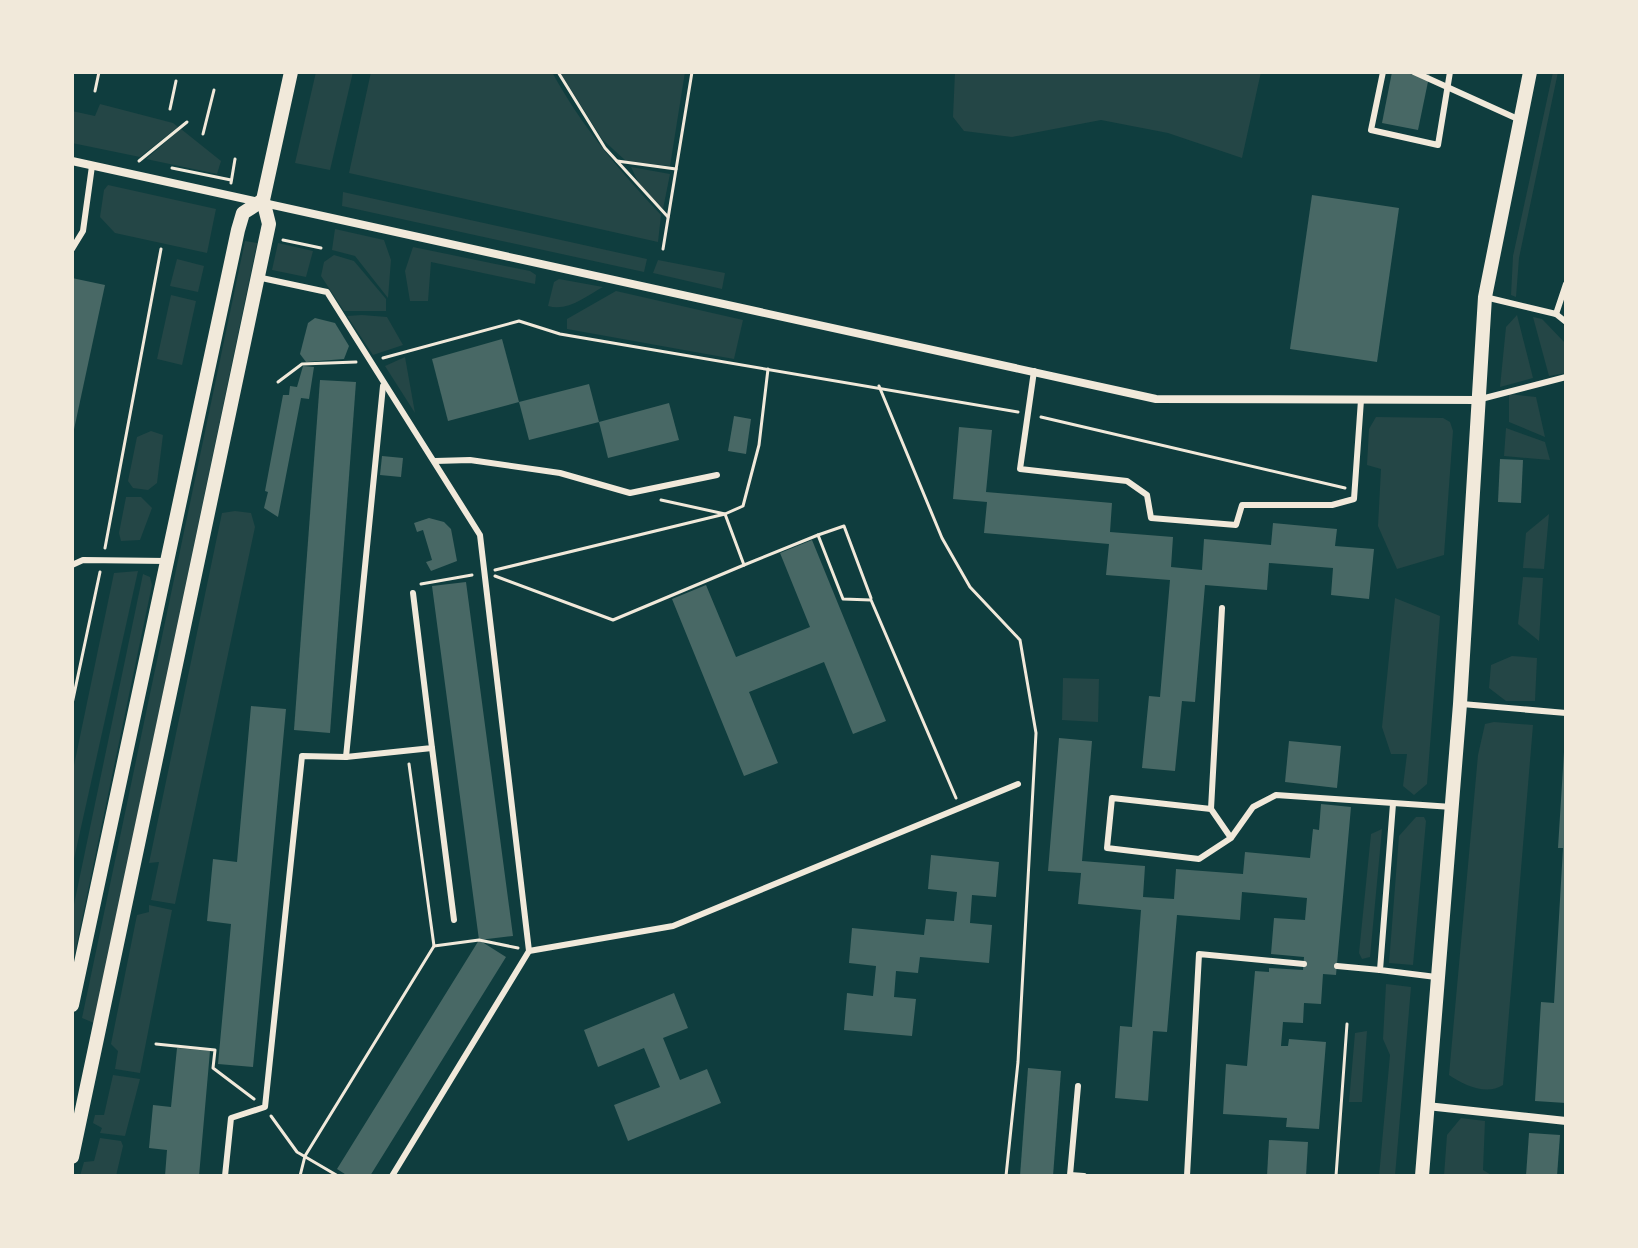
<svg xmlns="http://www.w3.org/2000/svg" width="1638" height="1248" font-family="'Noto Sans',sans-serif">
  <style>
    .green { fill: #244646 }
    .building { fill: #486865 }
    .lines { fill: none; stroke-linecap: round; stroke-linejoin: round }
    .path { stroke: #f1e9da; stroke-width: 3 }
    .service { stroke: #f1e9da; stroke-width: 6 }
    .minor { stroke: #f1e9da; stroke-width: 8 }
    .tertiary { stroke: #f1e9da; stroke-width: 14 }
  </style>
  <rect width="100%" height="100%" fill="#0f3d3e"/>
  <g class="green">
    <polygon points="316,72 353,72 330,170 295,163"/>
    <path d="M371,72h181c30,55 67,98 109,143l-3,27 -309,-69z"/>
    <polygon points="560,72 685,72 670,166 626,161 602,139"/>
    <polygon points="955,72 1261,72 1242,158 1168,133 1101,120 1012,137 964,131 953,117"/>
    <polygon points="1553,72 1558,72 1519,258 1516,297 1511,295 1513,256"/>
    <polygon points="100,104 173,123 178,127 140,157 72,143 72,111 95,116"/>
    <polygon points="181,129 221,161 217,174 146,159"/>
    <polygon points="631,167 670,174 663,209 639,184"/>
    <polygon points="108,185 216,209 207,253 115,233 100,217 104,190"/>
    <polygon points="343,192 647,259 644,272 342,206"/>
    <polygon points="335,229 384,240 391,260 388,298 355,256 332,250"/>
    <polygon points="245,241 257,243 94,1023 82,1018"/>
    <polygon points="278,243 313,251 306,277 272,270"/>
    <polygon points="413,247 530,271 536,275 535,284 431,262 428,301 410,301 405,271"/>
    <polygon points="334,255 354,261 386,299 386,311 344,311 321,276 324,262"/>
    <polygon points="177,259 204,266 198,292 170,286"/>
    <polygon points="658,260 725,273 722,289 653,273"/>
    <path d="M559,279l44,8c-17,9 -35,25 -55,19l6,-24z"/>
    <polygon points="616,291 743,320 734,359 567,329 567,319"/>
    <polygon points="171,295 196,301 182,365 157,359"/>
    <polygon points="362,315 387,317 403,345 373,355 347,316"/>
    <polygon points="1517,315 1533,378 1500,387 1506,327"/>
    <polygon points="1533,317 1542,319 1566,344 1566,373 1549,376"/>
    <polygon points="405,357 415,413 385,366"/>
    <polygon points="1509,394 1536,397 1545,437 1509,422"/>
    <polygon points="1376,417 1443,418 1450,422 1453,431 1444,555 1397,569 1378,526 1381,469 1367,465 1369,429"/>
    <polygon points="1506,428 1545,442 1550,460 1504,456"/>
    <polygon points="151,431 163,435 157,483 148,490 133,488 128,481 137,437"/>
    <polygon points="126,497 141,497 152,508 140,540 121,541 119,533"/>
    <polygon points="235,511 251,513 255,527 175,904 151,900 159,862 149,863 222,513"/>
    <polygon points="1549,514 1544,569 1523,568 1526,533"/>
    <polygon points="138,571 72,868 72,775 114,573"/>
    <polygon points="143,574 150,577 152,585 72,967 72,914"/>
    <polygon points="1523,577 1543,578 1539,641 1518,624"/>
    <polygon points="1395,598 1440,616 1427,784 1414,795 1403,786 1407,754 1391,754 1382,727"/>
    <polygon points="1512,656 1537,658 1535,701 1506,701 1489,688 1491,665"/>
    <polygon points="1063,678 1099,679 1098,722 1062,720"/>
    <path d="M1494,722l39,3 -30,360c-17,11 -39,0 -54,-10l29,-320 7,-31z"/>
    <polygon points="1416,817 1424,817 1426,821 1413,965 1389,963 1399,836"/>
    <polygon points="1382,829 1370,957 1362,959 1359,953 1371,834"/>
    <polygon points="149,905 172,910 140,1073 115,1069 118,1051 111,1044 137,915 149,912"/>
    <polygon points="1386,984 1411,987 1395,1176 1379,1176 1390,1055 1383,1039"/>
    <polygon points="1367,1031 1362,1102 1349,1102 1355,1033"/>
    <polygon points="113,1075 140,1079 125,1136 100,1133 102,1128 93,1123 95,1115 104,1115"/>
    <polygon points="1461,1118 1485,1121 1483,1170 1493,1176 1444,1176 1447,1135"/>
    <polygon points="100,1138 121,1141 123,1146 116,1176 80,1176 84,1162 94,1161"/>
  </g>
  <g class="building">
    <polygon points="1392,72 1430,72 1418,130 1382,123"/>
    <polygon points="1312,195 1399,208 1377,362 1290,349"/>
    <polygon points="72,278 105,285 73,434 72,434"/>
    <polygon points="315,318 335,323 349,346 344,359 306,362 300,354 308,323"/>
    <polygon points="502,339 519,402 448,421 432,359"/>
    <polygon points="303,366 314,367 309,399 301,398 278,517 264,508 268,492 265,491 283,395 289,395 290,386 297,387"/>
    <polygon points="320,380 356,382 330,733 294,730"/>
    <polygon points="589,384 599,422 529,440 519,402"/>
    <polygon points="669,403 679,440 608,458 599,422"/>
    <polygon points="734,416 751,419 746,454 728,451"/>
    <polygon points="959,427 992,430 986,492 1112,503 1110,532 1173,537 1171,567 1202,570 1204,539 1271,545 1273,523 1337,529 1335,546 1374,549 1369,599 1331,595 1333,568 1269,563 1267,590 1205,585 1195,702 1182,701 1175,771 1142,768 1149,696 1160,697 1170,580 1106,575 1109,544 984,533 987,502 953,499"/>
    <polygon points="382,456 403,458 401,477 380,475"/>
    <polygon points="1500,459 1523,460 1521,503 1498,502"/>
    <polygon points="429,518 444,522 451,529 457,561 431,571 426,562 432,560 423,530 417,532 414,523"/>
    <polygon points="812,540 886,721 853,734 824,662 749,692 778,763 744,776 672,599 706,585 736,657 810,627 780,553"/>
    <polygon points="466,582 513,936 479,940 506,957 370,1176 348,1176 337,1169 479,940 432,586"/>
    <polygon points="251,706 286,709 253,1067 218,1064 231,924 207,921 213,859 237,862"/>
    <polygon points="1059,738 1092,741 1082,861 1145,866 1143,897 1174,899 1176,869 1243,874 1245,852 1310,858 1313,829 1319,830 1321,804 1351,807 1336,975 1323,974 1321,1004 1304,1003 1303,1023 1283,1022 1281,1046 1288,1046 1289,1039 1326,1042 1319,1129 1286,1127 1287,1118 1223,1114 1226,1064 1247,1066 1255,971 1269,972 1269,968 1303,970 1304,957 1271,954 1274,918 1305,920 1307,898 1242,892 1240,920 1177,915 1167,1032 1153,1031 1148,1101 1115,1098 1120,1026 1132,1027 1141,910 1078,904 1081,873 1048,871"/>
    <polygon points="1289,741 1341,746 1337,788 1285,782"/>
    <polygon points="1564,752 1566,752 1566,1103 1535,1101 1541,1002 1554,1003 1563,848 1558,848"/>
    <polygon points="931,855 999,862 996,897 972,895 970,923 992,925 989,963 920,957 918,973 896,971 894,997 916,999 912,1036 844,1030 847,993 873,996 876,966 849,963 852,928 924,935 926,919 954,921 957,892 928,889"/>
    <polygon points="674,993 688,1028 663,1038 680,1080 707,1069 721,1103 628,1141 614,1105 660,1087 644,1048 598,1067 584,1030"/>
    <polygon points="177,1048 210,1051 199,1176 165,1176 167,1150 149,1148 153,1105 171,1107"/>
    <polygon points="1028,1068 1061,1071 1053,1176 1020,1176"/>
    <polygon points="1529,1133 1560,1135 1557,1176 1526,1176"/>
    <polygon points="1269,1140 1308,1142 1306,1176 1267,1176"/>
  </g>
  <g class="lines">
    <g class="path">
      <polyline points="558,72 605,148 668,217"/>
      <polyline points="95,91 99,72"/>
      <polyline points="170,109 176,81"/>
      <polyline points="203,134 214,90"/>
      <polyline points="139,161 187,122"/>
      <polyline points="617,161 676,169"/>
      <polyline points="172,168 231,180"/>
      <polyline points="231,183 235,159"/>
      <polyline points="283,240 321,248"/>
      <polyline points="663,249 692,72"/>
      <polyline points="383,358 519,321 560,334 1018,412"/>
      <polyline points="278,382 302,364 356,362"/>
      <polyline points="879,386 942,538 970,587 1020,640 1036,733 1018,1062 1006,1176"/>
      <polyline points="1041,417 1345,488"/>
      <polyline points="661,500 725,514 744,565 818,535 843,599 871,600 956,798"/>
      <polyline points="818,535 844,526 871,598"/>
      <polyline points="105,548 161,249"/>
      <polyline points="495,570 725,514 743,506 759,445 768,369"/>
      <polyline points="495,576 613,620 744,565"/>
      <polyline points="421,584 472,575"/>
      <polyline points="72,704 100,572"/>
      <polyline points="434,946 479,940 518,948"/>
      <polyline points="156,1044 215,1050 213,1068 254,1099"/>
      <polyline points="271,1116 297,1152 338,1176"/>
      <polyline points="300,1176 305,1156 434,946 409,764"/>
      <polyline points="1336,1176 1347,1024"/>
    </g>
    <g class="service">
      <polyline points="1383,72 1371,130 1438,145 1450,72"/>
      <polyline points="1414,72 1520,120"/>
      <polyline points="72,249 83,231 92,166"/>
      <polyline points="257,277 327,292 480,535 529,951 392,1176"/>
      <polyline points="1485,297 1556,314 1566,322"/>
      <polyline points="1556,314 1566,284"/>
      <polyline points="1034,371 1020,469 1127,481 1147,495 1151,518 1236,525 1242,505 1332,505 1354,499 1361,400"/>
      <polyline points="1481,399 1566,377"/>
      <polyline points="435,461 470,460 560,473 630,493 717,475"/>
      <polyline points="72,565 83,560 167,561"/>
      <polyline points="1462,704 1566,713"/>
      <polyline points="432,748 454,920"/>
      <polyline points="346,757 432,748 413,593"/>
      <polyline points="1393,804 1380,970 1436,977"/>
      <polyline points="1211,809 1222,608"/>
      <polyline points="1231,838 1211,809 1112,798 1107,848 1199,859 1231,838 1253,807 1276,795 1452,807"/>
      <polyline points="529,951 673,926 1018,784"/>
      <polyline points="1337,966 1380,970"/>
      <polyline points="1078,1086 1070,1175 1084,1176"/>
      <polyline points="225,1176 231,1118 265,1107 302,756 346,757 383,386"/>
      <polyline points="1187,1176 1199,954 1304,964"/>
    </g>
    <g class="minor">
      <polyline points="72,161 1156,399 1478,400"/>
      <polyline points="1427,1106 1566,1121"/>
    </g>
    <g class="tertiary">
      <polyline points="72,1005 238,230 243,213 263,200"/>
      <polyline points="72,1157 269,224 263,200 291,72"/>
      <polyline points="1422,1176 1460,704 1485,297 1530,72"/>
    </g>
  </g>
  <rect width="1638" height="1248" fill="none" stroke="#f1e9da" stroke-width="148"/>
</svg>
